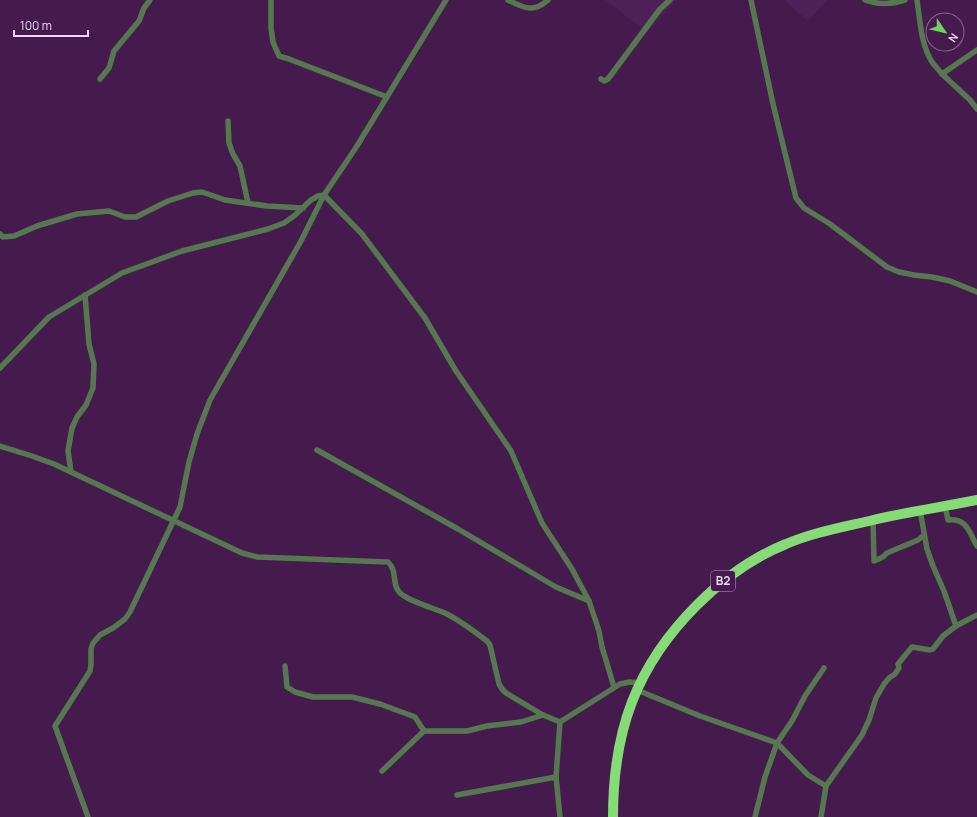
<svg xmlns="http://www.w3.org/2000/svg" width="977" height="817" font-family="Manrope,sans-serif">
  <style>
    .built { fill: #4e2058 }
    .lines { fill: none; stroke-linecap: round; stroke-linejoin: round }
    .street { stroke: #567850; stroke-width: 5.5 }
    .highway { stroke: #85db76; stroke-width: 10 }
    .labels { text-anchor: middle; stroke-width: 3; stroke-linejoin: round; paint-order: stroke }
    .shield { fill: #441b4c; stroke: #bd9fc3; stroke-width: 1 }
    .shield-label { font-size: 12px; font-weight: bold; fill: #f1d8f6 }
  </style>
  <rect width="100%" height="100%" fill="#441b4c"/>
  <g class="built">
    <polygon points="605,0 677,0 647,32"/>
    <polygon points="784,0 827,0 808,21"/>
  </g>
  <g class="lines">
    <g class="street">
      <polyline points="271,0 271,28 273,42 279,56 289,59 387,97"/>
      <path d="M508,0c15,8 26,13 40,0"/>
      <polyline points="751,0 773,104 796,198 804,208 830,224 887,267 899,272 914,275 932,277 950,281 977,292"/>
      <path d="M865,0c13,5 27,4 40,0"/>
      <path d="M917,0c3,20 4,45 15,62 3,4 7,8 10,12l35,-24"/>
      <polyline points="942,74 970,100 977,109"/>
      <polyline points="100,79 109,68 114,51 139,21 144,8 150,0"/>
      <polyline points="601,79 604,81 608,79 660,9 670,0"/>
      <polyline points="228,121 229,143 233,154 240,166 248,203"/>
      <polyline points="0,234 3,237 14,236 37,226 77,214 109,211 125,217 136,217 168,201 193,193 202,192 225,200 267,206 303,208"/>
      <polyline points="0,368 49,317 122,273 182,251 268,229 284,223 294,216 311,200 318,196 324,195 362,234 425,318 456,371 511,451 542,523 572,569 589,601 599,631 602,647 614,687"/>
      <path d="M0,446l32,10 22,8 188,89 15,4 131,5c10,9 3,22 12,31 8,8 33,15 45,20 14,7 29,18 42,28l3,4 9,39 3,5 4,4 37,22 17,7 60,-38 10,-2 10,1"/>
      <polyline points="317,450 458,529 556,587 589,601"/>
      <polyline points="71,472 68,451 72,428 77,417 86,405 93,388 94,364 89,344 85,295"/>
      <path d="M945,506l3,14c19,-2 21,12 29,26"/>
      <polyline points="873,520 874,561 883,557 887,553 918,540 924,535"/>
      <polyline points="956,626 977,615"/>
      <polyline points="285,666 287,687 295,692 313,697 352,697 380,704 415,717 424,731 467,731 487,726 521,722 543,715"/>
      <polyline points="637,690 700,716 777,743 808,775 826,786"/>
      <polyline points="560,722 556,777 560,817"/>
      <polyline points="382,771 424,731"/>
      <polyline points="457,795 556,777"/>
      <polyline points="88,817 55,726 90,671 91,664 91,649 93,643 100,635 113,628 125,619 130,612 180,507 189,462 197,434 210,400 301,241 324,195 357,146 446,0"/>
      <polyline points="755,817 765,777 777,743 792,721 805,696 824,668"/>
      <polyline points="821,817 826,786 862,735 869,720 876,698 884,684 889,678 895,674 899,668 898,664 912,647 930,650 933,649 943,636 956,626 944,591 933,566 927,549 920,510"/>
    </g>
    <path class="highway" d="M613,817c0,-86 23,-151 84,-212 27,-27 54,-47 89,-61 28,-12 58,-17 87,-24 35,-8 69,-13 104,-20"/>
  </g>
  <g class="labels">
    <rect class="shield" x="711" y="571" width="24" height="20" rx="3"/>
    <g class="shield-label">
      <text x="723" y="585">B2</text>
    </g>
  </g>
  <g transform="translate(945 32) rotate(125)"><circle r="19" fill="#441b4c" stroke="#896790"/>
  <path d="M0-3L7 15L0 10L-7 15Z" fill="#70d35f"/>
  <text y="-6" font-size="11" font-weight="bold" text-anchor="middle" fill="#f1d8f6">N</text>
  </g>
  <path d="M14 30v6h74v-6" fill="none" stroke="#f1d8f6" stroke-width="2"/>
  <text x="20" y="30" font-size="12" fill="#f1d8f6" stroke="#441b4c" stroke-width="3" paint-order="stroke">100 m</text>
</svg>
